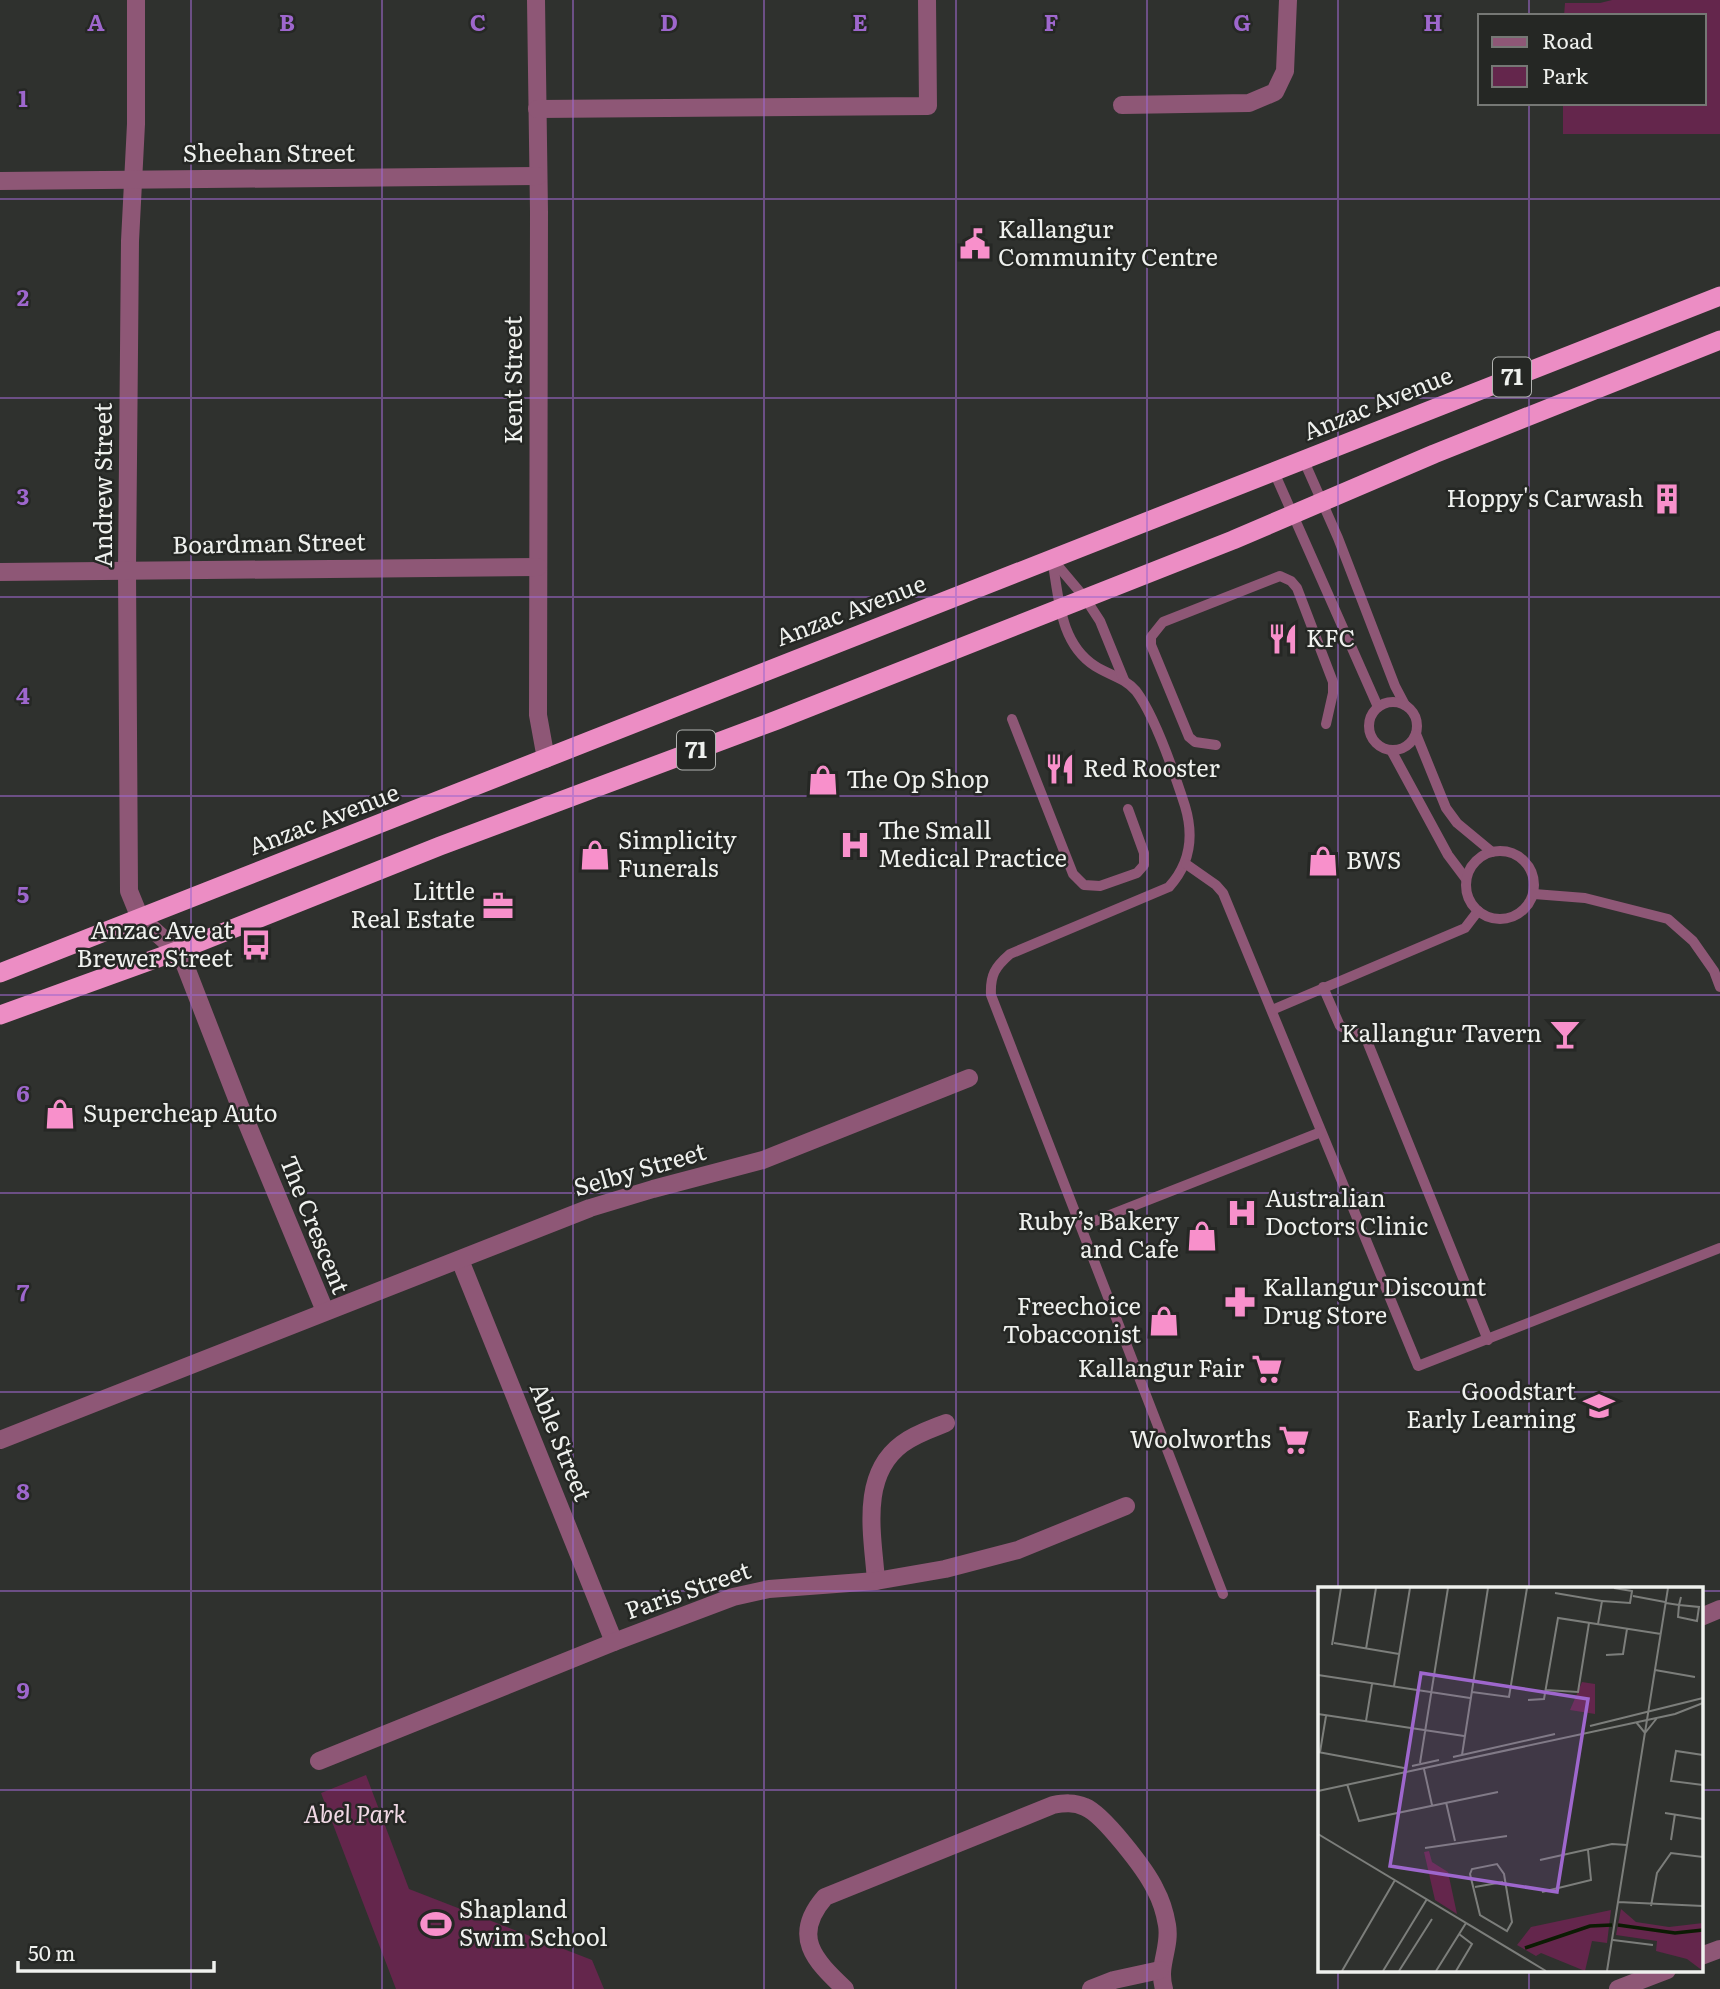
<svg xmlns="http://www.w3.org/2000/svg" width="1720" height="1989" font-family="Literata,serif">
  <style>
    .green { fill: #64264c }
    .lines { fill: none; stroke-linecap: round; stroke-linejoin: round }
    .service { stroke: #8e5776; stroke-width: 10 }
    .minor { stroke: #8e5776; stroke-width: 18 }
    .trunk { stroke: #ec8dc4; stroke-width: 19 }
    .grid { fill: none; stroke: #9e67cd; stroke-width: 2; stroke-opacity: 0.55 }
    .labels { text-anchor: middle; stroke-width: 5; stroke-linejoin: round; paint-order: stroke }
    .shield { fill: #252724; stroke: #b2b4b1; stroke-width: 2 }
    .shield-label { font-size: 23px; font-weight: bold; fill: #eff1ee }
    .street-label { font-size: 24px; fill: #eff1ee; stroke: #252724 }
    .poi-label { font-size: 24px; fill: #eff1ee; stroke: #252724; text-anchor: start }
    .park-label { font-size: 24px; font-style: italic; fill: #f1d9e5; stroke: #252724 }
    .inset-river { fill: none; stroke: #0c1b03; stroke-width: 3.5 }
    .inset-road { fill: none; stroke: #7c7e7b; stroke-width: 2 }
    .view { fill: #9e67cd; fill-opacity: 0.15; stroke: #9e67cd; stroke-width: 3.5 }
    .inset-edge { fill: none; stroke: #eff1ee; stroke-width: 3.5 }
    .grid-label { font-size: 23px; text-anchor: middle; font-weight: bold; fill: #9e67cd; stroke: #252724; stroke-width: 5; stroke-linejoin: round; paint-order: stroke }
  </style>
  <rect width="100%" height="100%" fill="#2f312e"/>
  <g class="green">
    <polygon points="1612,0 1720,0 1720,134 1563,134 1563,103 1704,103 1704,16 1564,16 1565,3 1600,3"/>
    <polygon points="366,1775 409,1889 592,1960 604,1989 396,1989 321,1793"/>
  </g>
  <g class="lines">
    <g class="service">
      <polyline points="1304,461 1338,538 1395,686 1405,705"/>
      <polyline points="1274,472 1378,707"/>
      <path d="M1052,559c7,37 7,84 43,107 14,9 30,12 41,25 19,25 39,84 49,115 9,30 6,57 -16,81l-159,67c-15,13 -20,21 -19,41l232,599"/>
      <polyline points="1053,560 1085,598 1100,621 1124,680"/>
      <circle cx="1393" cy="726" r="24"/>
      <polyline points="1012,719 1073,874 1084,885 1100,886 1137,873 1144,865 1144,853 1128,809"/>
      <polyline points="1416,734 1446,808 1457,823 1492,852"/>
      <polyline points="1216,745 1195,742 1189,737 1151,645 1151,637 1163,622 1280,576 1291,581 1297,588 1333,682 1333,693 1326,724"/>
      <polyline points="1391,750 1448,855 1466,879"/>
      <circle cx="1500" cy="885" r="34"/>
      <polyline points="1186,864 1216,885 1223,893 1418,1366 1720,1248"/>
      <polyline points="1534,894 1585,898 1668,919 1693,941 1714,971 1720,987"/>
      <polyline points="1323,987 1340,1026 1365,1036 1488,1340"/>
      <polyline points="1272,1010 1465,928 1478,911"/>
      <polyline points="1082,1226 1321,1132"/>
    </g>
    <g class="minor">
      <polyline points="136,0 136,124 130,241 127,570 129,891 140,918 177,951 185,965 239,1104 325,1311"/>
      <polyline points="536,0 539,212 538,715 546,759"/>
      <polyline points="1122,105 1249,103 1275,92 1285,71 1288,0"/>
      <polyline points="537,109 928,106 927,0"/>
      <polyline points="0,181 538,176"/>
      <polyline points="0,572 538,567"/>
      <polyline points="460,1260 614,1642"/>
      <polyline points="0,1440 590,1208 653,1189 763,1160 969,1078"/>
      <path d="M876,1581c-3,-45 -17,-105 26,-137 13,-10 29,-15 44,-21"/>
      <polyline points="1701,1617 1720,1609"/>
      <polyline points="319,1761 614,1642 733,1597 769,1589 876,1581 945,1569 1018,1550 1126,1506"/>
      <polyline points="1701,1956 1720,1949"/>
      <path d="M845,1989c-31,-29 -54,-53 -20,-92l228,-92c11,-2 21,-3 32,2 18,7 61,63 70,82 6,11 10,24 12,36 4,23 -10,40 -3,64"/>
      <polyline points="1091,1989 1114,1980 1160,1970"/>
      <polyline points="1618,1989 1667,1970"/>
    </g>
    <g class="trunk">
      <polyline points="0,973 1720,296"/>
      <polyline points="0,1015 177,951 440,846 777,720 1233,540 1434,454 1720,340"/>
    </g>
  </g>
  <path class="grid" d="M191,0v1989M382,0v1989M573,0v1989M764,0v1989M956,0v1989M1147,0v1989M1338,0v1588M1529,0v16M1529,103v1485M0,199h1720M0,398h1720M0,597h1720M0,796h1720M0,995h1720M0,1193h1720M0,1392h1720M0,1591h1319M1701,1591h19M0,1790h1319M1701,1790h19M1338,1970v19M1529,1970v19"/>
  <defs>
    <g id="civic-bare" transform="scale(2.415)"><path d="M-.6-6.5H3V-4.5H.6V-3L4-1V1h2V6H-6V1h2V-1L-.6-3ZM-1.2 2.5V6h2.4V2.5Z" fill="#f890cb" stroke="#252724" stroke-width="2.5" paint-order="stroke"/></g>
    <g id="building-bare" transform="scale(2.415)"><path d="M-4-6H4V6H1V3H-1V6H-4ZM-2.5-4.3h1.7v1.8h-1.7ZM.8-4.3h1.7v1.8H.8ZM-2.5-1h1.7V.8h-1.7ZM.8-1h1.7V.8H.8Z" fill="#f890cb" stroke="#252724" stroke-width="2.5" paint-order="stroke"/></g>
    <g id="restaurant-bare" transform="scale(2.415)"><path d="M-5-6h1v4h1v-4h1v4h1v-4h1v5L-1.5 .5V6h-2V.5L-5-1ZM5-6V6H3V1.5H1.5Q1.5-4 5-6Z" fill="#f890cb" stroke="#252724" stroke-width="2.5" paint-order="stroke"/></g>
    <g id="shop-bare" transform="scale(2.415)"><path d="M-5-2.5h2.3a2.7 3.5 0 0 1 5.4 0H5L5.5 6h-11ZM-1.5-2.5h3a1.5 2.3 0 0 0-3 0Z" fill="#f890cb" stroke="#252724" stroke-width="2.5" paint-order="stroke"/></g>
    <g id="hospital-bare" transform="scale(2.415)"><path d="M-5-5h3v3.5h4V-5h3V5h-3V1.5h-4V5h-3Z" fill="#f890cb" stroke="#252724" stroke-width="2.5" paint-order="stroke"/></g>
    <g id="office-bare" transform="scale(2.415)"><path d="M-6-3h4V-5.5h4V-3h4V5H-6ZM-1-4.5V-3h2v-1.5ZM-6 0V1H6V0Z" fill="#f890cb" stroke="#252724" stroke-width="2.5" paint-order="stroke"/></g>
    <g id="bus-bare" transform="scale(2.415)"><path d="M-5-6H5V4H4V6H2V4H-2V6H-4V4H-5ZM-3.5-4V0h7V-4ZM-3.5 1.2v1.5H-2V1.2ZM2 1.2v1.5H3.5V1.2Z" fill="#f890cb" stroke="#252724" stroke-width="2.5" paint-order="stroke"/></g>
    <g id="bar-bare" transform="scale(2.415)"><path d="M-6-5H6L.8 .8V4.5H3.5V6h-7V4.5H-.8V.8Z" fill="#f890cb" stroke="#252724" stroke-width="2.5" paint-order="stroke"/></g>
    <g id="pharmacy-bare" transform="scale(2.415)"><path d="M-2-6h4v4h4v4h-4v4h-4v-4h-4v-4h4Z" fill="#f890cb" stroke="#252724" stroke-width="2.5" paint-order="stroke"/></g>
    <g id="supermarket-bare" transform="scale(2.415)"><path d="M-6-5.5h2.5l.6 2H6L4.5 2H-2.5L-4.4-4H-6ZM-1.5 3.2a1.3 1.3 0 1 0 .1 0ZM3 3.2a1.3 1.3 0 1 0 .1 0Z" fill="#f890cb" stroke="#252724" stroke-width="2.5" paint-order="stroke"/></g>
    <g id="school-bare" transform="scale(2.415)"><path d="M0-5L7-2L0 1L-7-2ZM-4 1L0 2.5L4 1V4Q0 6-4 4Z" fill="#f890cb" stroke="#252724" stroke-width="2.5" paint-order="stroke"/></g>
    <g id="stadium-bare" transform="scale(2.415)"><path d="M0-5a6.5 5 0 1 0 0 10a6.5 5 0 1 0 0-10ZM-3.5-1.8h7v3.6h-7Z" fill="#f890cb" stroke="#252724" stroke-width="2.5" paint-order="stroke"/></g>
  </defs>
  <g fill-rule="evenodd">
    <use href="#civic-bare" x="975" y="244"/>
    <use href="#building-bare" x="1667" y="499"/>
    <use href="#restaurant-bare" x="1283" y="639"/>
    <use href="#restaurant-bare" x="1060" y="769"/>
    <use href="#shop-bare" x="823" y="780"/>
    <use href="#hospital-bare" x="855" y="845"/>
    <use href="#shop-bare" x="595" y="855"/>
    <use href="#shop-bare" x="1323" y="861"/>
    <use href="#office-bare" x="498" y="906"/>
    <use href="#bus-bare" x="256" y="945"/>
    <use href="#bar-bare" x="1565" y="1034"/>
    <use href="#shop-bare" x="60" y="1114"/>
    <use href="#hospital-bare" x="1242" y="1213"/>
    <use href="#shop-bare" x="1202" y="1236"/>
    <use href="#pharmacy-bare" x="1240" y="1302"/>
    <use href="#shop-bare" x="1164" y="1321"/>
    <use href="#supermarket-bare" x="1267" y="1369"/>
    <use href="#school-bare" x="1599" y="1406"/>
    <use href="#supermarket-bare" x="1294" y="1440"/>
    <use href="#stadium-bare" x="436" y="1924"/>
  </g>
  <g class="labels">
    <g class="shield">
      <rect x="1493" y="357.5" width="38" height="39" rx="5"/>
      <rect x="677" y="730.5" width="38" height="39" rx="5"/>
    </g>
    <g class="shield-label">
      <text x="1512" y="385">71</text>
      <text x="696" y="758">71</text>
    </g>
    <g class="street-label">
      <text x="269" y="162">Sheehan Street</text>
      <text transform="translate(514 380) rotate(-90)" y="8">Kent Street</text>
      <text transform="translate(1378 404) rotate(-22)" y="8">Anzac Avenue</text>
      <text transform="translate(104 485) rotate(-90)" y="8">Andrew Street</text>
      <text transform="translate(269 544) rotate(-1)" y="8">Boardman Street</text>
      <text transform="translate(851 611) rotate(-21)" y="8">Anzac Avenue</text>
      <text transform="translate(324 820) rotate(-21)" y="8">Anzac Avenue</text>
      <text transform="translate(640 1170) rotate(-16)" y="8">Selby Street</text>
      <text transform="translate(314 1225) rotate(68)" y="8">The Crescent</text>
      <text transform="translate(560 1442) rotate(68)" y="8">Able Street</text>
      <text transform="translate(688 1591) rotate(-19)" y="8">Paris Street</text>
    </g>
    <g class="poi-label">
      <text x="998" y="238">Kallangur<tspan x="998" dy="28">Community Centre</tspan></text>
      <text x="1644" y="507" text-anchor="end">Hoppy's Carwash</text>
      <text x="1306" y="647">KFC</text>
      <text x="1083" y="777">Red Rooster</text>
      <text x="846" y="788">The Op Shop</text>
      <text x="878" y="839">The Small<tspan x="878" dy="28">Medical Practice</tspan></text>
      <text x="618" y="849">Simplicity<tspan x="618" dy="28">Funerals</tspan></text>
      <text x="1346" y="869">BWS</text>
      <text x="475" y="900" text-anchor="end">Little<tspan x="475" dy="28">Real Estate</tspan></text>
      <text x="233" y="939" text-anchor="end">Anzac Ave at<tspan x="233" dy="28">Brewer Street</tspan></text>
      <text x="1542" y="1042" text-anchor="end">Kallangur Tavern</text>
      <text x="83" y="1122">Supercheap Auto</text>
      <text x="1265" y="1207">Australian<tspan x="1265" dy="28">Doctors Clinic</tspan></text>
      <text x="1179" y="1230" text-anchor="end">Ruby’s Bakery<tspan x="1179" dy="28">and Cafe</tspan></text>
      <text x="1263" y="1296">Kallangur Discount<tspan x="1263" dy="28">Drug Store</tspan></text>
      <text x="1141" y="1315" text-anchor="end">Freechoice<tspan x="1141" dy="28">Tobacconist</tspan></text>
      <text x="1244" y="1377" text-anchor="end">Kallangur Fair</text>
      <text x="1576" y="1400" text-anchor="end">Goodstart<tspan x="1576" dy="28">Early Learning</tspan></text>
      <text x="1271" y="1448" text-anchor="end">Woolworths</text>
      <text x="459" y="1918">Shapland<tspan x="459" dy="28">Swim School</tspan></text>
    </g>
    <g class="park-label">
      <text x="355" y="1823">Abel Park</text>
    </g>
  </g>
  <g transform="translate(1318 1587)">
    <rect width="385" height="385" fill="#2f312e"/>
    <path d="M264,95l13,2v30l-25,-4zM111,264l3,11 16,10 9,42 -22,-14 -11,-48zM303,322l15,13 33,5 34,-4v48l-16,-12 -31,-8 1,-10 -41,-6zM293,323l-4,33 -15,-2 -7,30 -44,-18 -5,3 -19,-11 14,-18z" fill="#64264c"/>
    <path class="inset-river" d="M300,338l57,8 28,-3M207,361l65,-22 22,-1"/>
    <path class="inset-road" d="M237,6l47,8 -4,23M315,9l32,6M284,14l28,2 2,-12 -18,-3M348,16l13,2 20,2 -2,14 -19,-4 1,-12 2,-8M16,56l65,11M14,58l9,-57M48,62l10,-61M288,68l17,-1 4,-25M337,83l40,7M0,88l152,23M76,99l16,-98M228,103l32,2 11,-69M154,105l37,5 18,-109M210,113l16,-1 14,-81 103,16M0,127l146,22M48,134l6,-37M318,135l9,11 12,-15M272,139l113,-28M0,165l86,16M2,165l6,-36M144,168l26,-167M385,168l-27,-4 -5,30 32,4M135,170l102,-23M102,176l28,-175M94,179l27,-6M106,182l8,36M29,197l12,37 139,-29M0,204l357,-77 28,-11M128,215l9,39M347,226l38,6M0,247l228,137M353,253l4,-26M107,261l82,-12M222,273l72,-16 15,1M179,277l7,10 8,48 -5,9 -27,-16 -10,-41 2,-5zM157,300l28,-5M224,305l49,-12 -3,-30M300,315l85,4M333,319l6,-33 14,-20 32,4M295,353l40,5M24,384l53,-91M65,384l44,-72M81,384l33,-52M118,384l30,-48M138,384l16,-27 -13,-10M289,384l61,-383"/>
    <path class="view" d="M103,86l167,26 -31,193 -167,-26z"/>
    <rect width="385" height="385" class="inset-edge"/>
  </g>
  <g class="grid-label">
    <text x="96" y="31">A</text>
    <text x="287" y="31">B</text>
    <text x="478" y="31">C</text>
    <text x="669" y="31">D</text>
    <text x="860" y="31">E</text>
    <text x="1051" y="31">F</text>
    <text x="1242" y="31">G</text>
    <text x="1433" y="31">H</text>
    <text x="23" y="107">1</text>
    <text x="23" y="306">2</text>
    <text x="23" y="505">3</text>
    <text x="23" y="704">4</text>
    <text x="23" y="903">5</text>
    <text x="23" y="1102">6</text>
    <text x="23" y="1301">7</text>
    <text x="23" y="1500">8</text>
    <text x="23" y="1699">9</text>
  </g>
  <rect x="1478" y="14" width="228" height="91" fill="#252724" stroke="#767875" stroke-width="2"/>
  <rect x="1492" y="37" width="35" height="10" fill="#8e5776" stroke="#767875" stroke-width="2"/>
  <text x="1542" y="49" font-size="21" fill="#eff1ee">Road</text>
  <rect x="1492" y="66" width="35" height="21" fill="#64264c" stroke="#767875" stroke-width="2"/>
  <text x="1542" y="84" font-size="21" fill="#eff1ee">Park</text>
  <path d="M18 1961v10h196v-10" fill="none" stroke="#eff1ee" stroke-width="3.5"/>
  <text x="28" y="1961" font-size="21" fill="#eff1ee" stroke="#252724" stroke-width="5" paint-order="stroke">50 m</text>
</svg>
